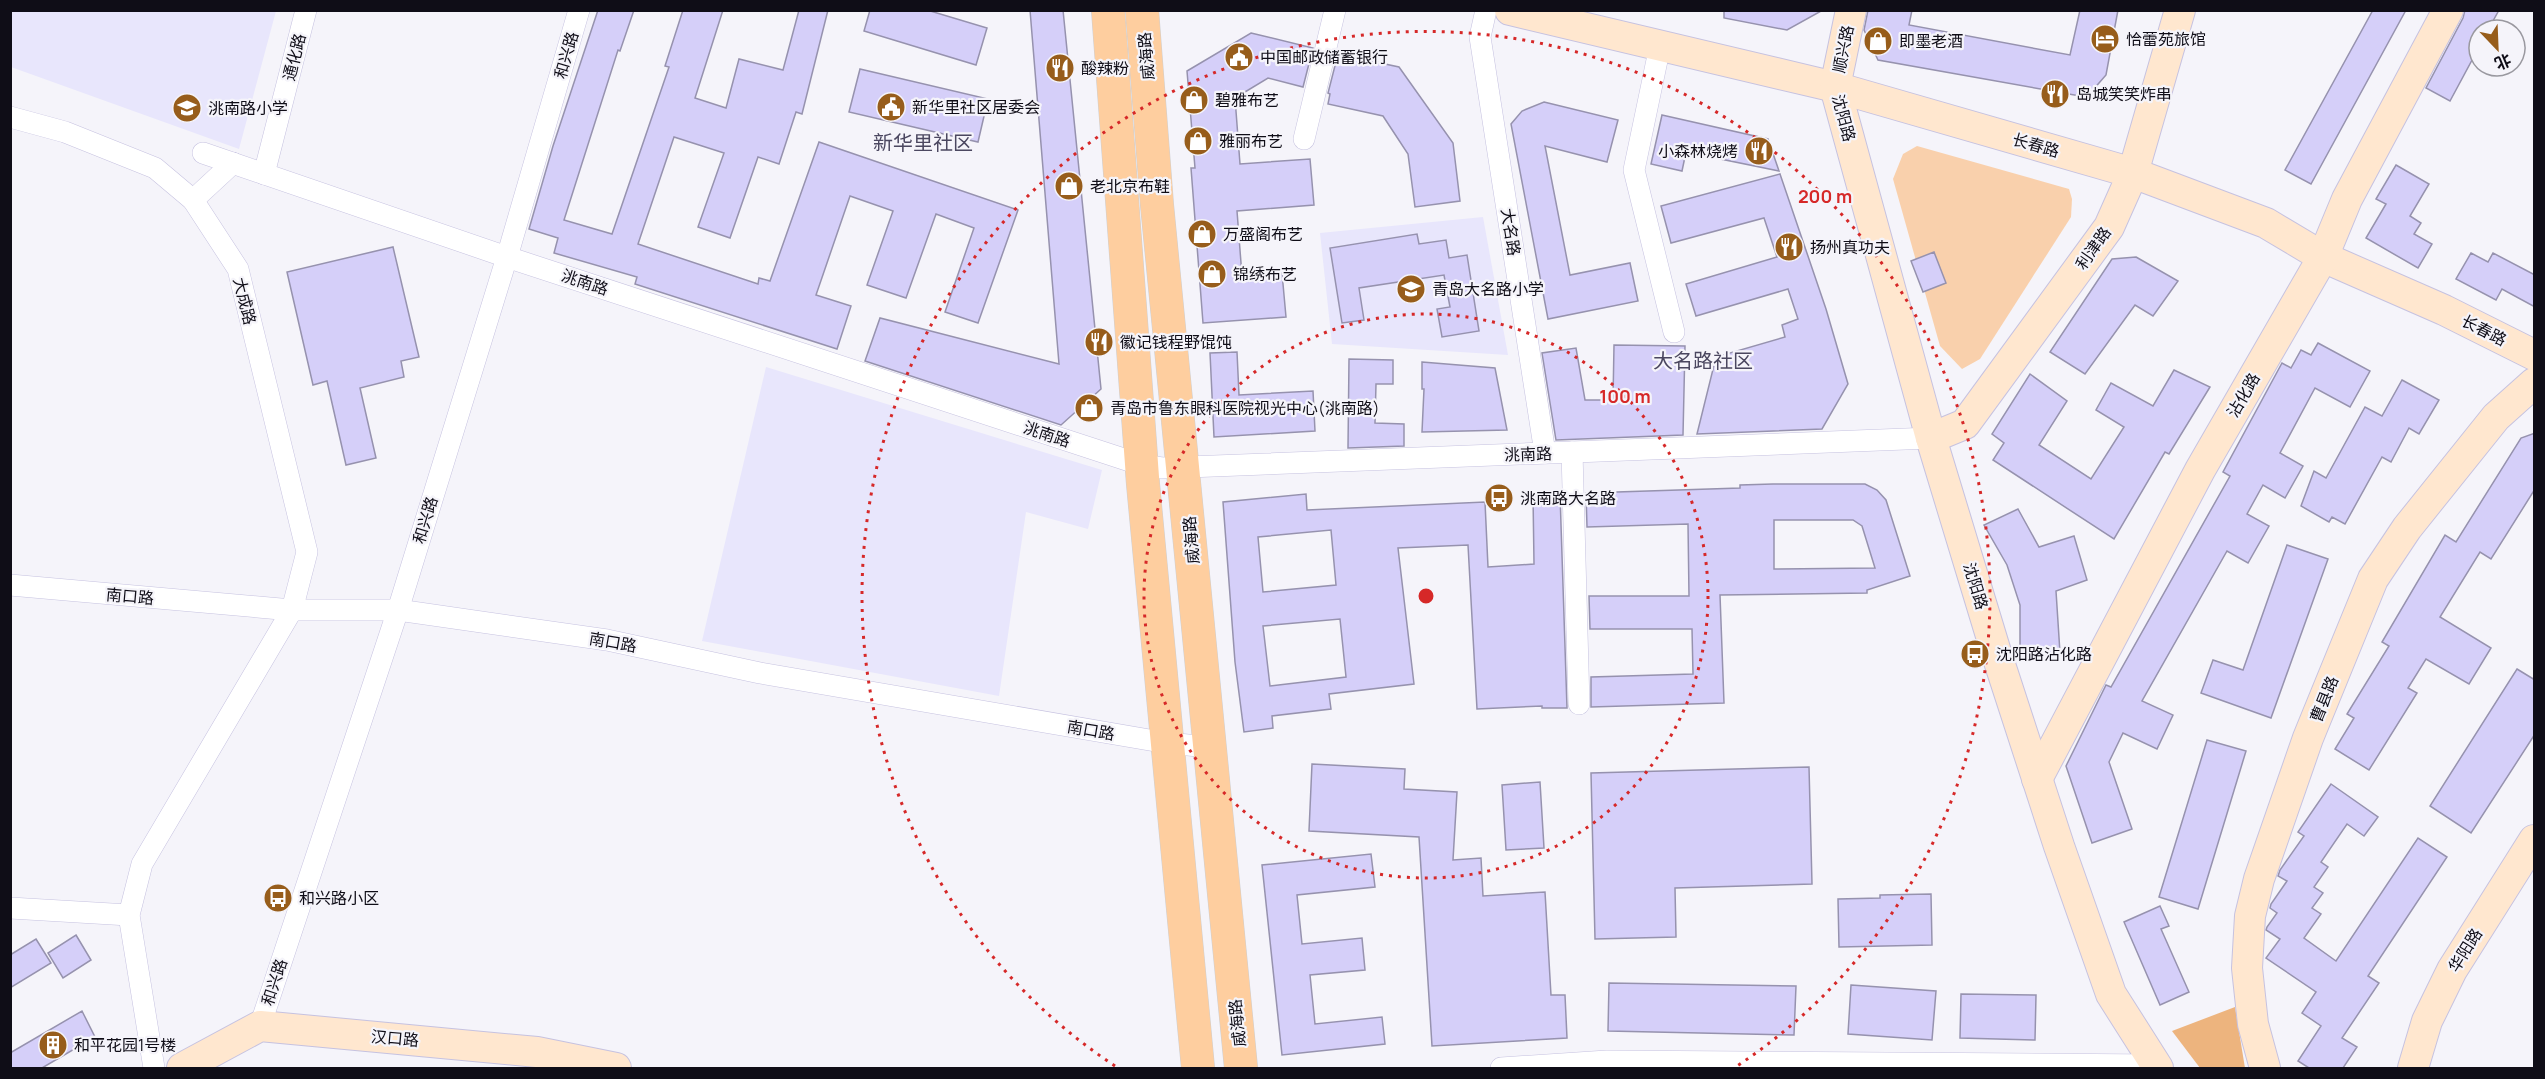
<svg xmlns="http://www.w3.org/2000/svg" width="2545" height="1079" font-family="Manrope,'Noto Sans SC',sans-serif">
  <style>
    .built { fill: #e8e6fc }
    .green { fill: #f9d0ac }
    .forest { fill: #edb47e }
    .building { fill: #d5cff9; stroke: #9692ae; stroke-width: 1.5; fill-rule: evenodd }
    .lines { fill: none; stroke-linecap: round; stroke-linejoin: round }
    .street-casing { stroke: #c6c2e0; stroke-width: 22 }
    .secondary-casing { stroke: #c6c2e0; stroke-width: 32 }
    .primary-casing { stroke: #cfcfd1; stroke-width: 34 }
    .street { stroke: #fff; stroke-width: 21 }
    .secondary { stroke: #ffe7cf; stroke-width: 30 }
    .primary { stroke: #fece9f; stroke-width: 33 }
    .ring { fill: none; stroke: #d62828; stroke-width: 3; stroke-dasharray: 3 6 }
    .labels { text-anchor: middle; stroke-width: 4.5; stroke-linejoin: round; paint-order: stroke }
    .poi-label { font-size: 16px; fill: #0f0d17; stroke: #f5f4fa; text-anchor: start }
    .street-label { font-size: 16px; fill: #0f0d17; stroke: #f5f4fa }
    .quarter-label { font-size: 20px; fill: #4b4760; stroke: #f5f4fa }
    .centre { fill: #d62828; stroke: #f5f4fa; stroke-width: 3 }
    .ring-label { font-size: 18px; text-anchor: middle; font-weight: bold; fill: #d62828; stroke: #f5f4fa; stroke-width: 4.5; stroke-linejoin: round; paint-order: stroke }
  </style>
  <rect width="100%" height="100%" fill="#f5f4fa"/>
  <g class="built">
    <polygon points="10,11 276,11 239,149 11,67"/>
    <polygon points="1483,217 1508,355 1332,344 1320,233"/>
    <polygon points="766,367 1102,470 1088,529 1026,512 999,696 702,641"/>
  </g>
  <polygon class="green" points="1917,146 2069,189 2072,199 2071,217 1980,359 1962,369 1940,346 1893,179 1903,154"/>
  <polygon class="forest" points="2235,1007 2245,1068 2200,1068 2172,1031"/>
  <g class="building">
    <polygon points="598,10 634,10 620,51 618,50 564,220 612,234 669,67 665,66 683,10 723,10 695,98 726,108 739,59 783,70 799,10 828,10 802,114 796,112 779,164 758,157 730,238 698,227 724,153 674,137 638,244 758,284 759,278 770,281 819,142 1018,210 978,323 945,312 974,228 936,214 906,298 867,285 893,211 850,196 816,295 851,306 837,349 635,284 637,277 554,253 558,238 529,229 553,146"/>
    <polygon points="870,10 927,10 987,28 976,65 864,31"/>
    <polygon points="1030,10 1063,10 1101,389 1061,425 865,361 880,318 1059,364"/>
    <polygon points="1724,10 1823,10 1787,30 1724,18"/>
    <polygon points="1868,10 1912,10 1909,25 2070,55 2080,10 2118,10 2106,75 2092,91 2080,96 1878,60 1864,30"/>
    <polygon points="2373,10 2406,10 2311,184 2285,170"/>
    <polygon points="2465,10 2499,10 2488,30 2479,30 2479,47 2450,101 2426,88 2463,18"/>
    <polygon points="1251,33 1313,48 1303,87 1268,78 1235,98 1240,164 1310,159 1314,205 1237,211 1242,276 1282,273 1286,317 1203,323 1191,168 1195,168 1187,71"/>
    <polygon points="1338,54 1399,67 1453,143 1460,201 1415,207 1408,154 1383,116 1328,104 1330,94 1328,93"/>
    <polygon points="860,69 988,99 978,142 849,112"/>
    <polygon points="1544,102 1618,120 1607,162 1545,146 1570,275 1630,263 1638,301 1548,319 1511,124 1522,111"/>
    <polygon points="1662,115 1768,139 1779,171 1686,152 1682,171 1651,164"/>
    <polygon points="2396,165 2429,184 2410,216 2421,223 2414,234 2432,244 2418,268 2366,238 2386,204 2376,199"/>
    <polygon points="1780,174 1826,309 1848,384 1822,429 1697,434 1716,357 1785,337 1782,325 1798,319 1788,289 1696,316 1686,284 1777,257 1764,218 1671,243 1661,206"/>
    <polygon points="1417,234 1419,244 1446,240 1449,258 1467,255 1479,331 1442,337 1437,309 1450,307 1444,275 1359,288 1364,320 1342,323 1330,248"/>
    <polygon points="393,247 419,357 401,361 404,377 360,388 376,458 346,465 327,381 313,385 287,272"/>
    <polygon points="1934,252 1946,283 1923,292 1911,261"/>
    <polygon points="2471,253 2488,262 2493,253 2535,275 2535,307 2502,289 2496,300 2456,279"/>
    <polygon points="2136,257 2178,281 2153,316 2135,305 2085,374 2050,352 2112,259"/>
    <polygon points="2318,343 2370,371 2350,407 2315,388 2280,453 2303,466 2285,498 2263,485 2247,514 2269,526 2248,563 2227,551 2142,701 2173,715 2157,749 2123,733 2109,762 2132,829 2092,843 2066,766 2106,685 2111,687 2230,476 2223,472 2282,363 2291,368 2301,350 2311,355"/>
    <polygon points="1614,345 1685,346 1683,435 1556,440 1542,353 1576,348 1585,400 1613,400"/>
    <polygon points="1237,352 1239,395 1313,391 1315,431 1214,437 1210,353"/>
    <polygon points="1349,359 1393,360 1393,384 1376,384 1375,423 1404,424 1404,446 1348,448"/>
    <polygon points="1422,362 1495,368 1507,430 1422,432 1424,389 1422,389"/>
    <polygon points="2174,370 2210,387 2169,454 2165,452 2114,539 1993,460 2004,443 1992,434 2030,374 2067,401 2039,445 2091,479 2124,427 2096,410 2111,383 2153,406"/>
    <polygon points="2402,380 2439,400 2419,434 2409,428 2391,462 2382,457 2345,524 2332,517 2329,522 2301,506 2314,471 2326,478 2365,407 2382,416"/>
    <polygon points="2535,433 2535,489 2491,559 2480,552 2440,617 2491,648 2469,684 2426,659 2408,688 2417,693 2369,770 2335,749 2354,718 2347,714 2389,646 2382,642 2445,535 2456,542 2521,438"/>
    <path d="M1773,484h92l12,6 9,10 24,76 -43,14v3l-147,2 4,108 -133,4v-30l102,-3 -1,-45h-102l-1,-33h100l-1,-72 -101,3 -1,-34 154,-5v-3zM1774,520h79l9,6 13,42 -101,1z"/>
    <path d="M1306,494l1,16 178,-8 3,65 46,-3 -1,-69 27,-1 7,214h-25v-2l-65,3 -9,-164 -70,3 16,136 -85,10 2,15 -59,7 1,12 -29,4 -9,-70 -12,-160zM1331,530l5,55 -73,7 -5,-55zM1340,619l6,58 -76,9 -7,-60z"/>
    <polygon points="2018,509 2039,547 2074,536 2087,580 2056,591 2060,653 2020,657 2020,605 2007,565 1984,525"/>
    <polygon points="2287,545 2328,559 2271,718 2201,693 2213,660 2243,670"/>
    <polygon points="2517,669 2535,680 2535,734 2471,833 2430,806"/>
    <polygon points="2207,740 2246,751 2198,909 2159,897"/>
    <polygon points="1312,764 1405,769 1404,789 1457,792 1453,860 1481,858 1483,896 1545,892 1551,995 1565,995 1567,1038 1432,1046 1419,837 1309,831"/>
    <polygon points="1809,767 1812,884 1675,888 1676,937 1595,939 1591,773"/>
    <polygon points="1540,782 1544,848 1506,850 1502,785"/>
    <polygon points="2331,784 2378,817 2364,836 2347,824 2321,862 2328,867 2314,887 2323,893 2312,908 2321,914 2304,938 2336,961 2418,838 2447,857 2368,976 2379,983 2342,1038 2357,1047 2343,1068 2309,1068 2298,1061 2321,1026 2302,1013 2316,992 2266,958 2280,939 2266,930 2267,927 2277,913 2270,908 2271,904 2287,881 2278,876 2280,870 2304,836 2298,832"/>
    <polygon points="1371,854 1375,887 1297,895 1302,944 1362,938 1365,970 1310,975 1315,1024 1382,1017 1385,1044 1282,1055 1262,865"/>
    <polygon points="1931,894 1932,945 1839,947 1838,899 1880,898 1880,895"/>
    <polygon points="2160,906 2169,926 2161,929 2189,992 2160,1005 2124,922"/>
    <polygon points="76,935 91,960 63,978 48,953"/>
    <polygon points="36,939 51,963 10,988 10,955"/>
    <polygon points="1609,983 1796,986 1794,1035 1608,1031"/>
    <polygon points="1851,985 1936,991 1932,1040 1848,1034"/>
    <polygon points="1961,994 2036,995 2035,1040 1960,1038"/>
    <polygon points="82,1011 95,1037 42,1068 10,1068 10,1053"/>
  </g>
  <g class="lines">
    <g class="street-casing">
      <g id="street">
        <polyline points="1486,10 1480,37 1545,453"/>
        <polyline points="1660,46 1634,170 1674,332"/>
        <polyline points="10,117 65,132 155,168 193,200 238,269 307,552 292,610 142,864 129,915 154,1068"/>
        <polyline points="1304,139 1335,10"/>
        <polyline points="203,153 507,257 1142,465 1162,468 1931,438"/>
        <polyline points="264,174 306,10"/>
        <polyline points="193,200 233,163"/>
        <polyline points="1572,452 1579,704"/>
        <polyline points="10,585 292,610 398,610 607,640 760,673 1167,743 1209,747"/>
        <polyline points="10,908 129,915"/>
        <polyline points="260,1026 398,610 507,257 579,10"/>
        <polyline points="1501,1068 1607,1061 2155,1065"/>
      </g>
    </g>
    <g class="secondary-casing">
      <g id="secondary">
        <polyline points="1510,10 1835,87 2133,173 2266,223 2323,257 2444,310 2534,355"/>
        <polyline points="1851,10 1835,87 1931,438 1995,649 2059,846 2111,994 2158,1068"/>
        <polyline points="1931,438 1965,424 2109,227 2133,173 2180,10"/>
        <polyline points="2037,779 2200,470 2323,257 2347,199 2448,10"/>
        <polyline points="182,1068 260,1026 537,1052 616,1068"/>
        <polyline points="2265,1068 2253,1024 2247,968 2250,916 2259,879 2308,738 2373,579 2407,528 2496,417 2534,383"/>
        <polyline points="2413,1068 2427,1021 2452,970 2534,840"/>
      </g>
    </g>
    <g class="primary-casing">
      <g id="primary">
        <polyline points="1108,10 1143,484 1198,1068"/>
        <polyline points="1142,10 1157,205 1241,1068"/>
      </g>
    </g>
    <use href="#street" class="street"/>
    <use href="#secondary" class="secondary"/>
    <use href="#primary" class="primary"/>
  </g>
  <g class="ring">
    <circle cx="1426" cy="596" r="282"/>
    <path d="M1115 1066A564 564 0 1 1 1737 1066"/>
  </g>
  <defs>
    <g id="hotel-disc" transform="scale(1.5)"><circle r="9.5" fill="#975d1b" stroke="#f5f4fa"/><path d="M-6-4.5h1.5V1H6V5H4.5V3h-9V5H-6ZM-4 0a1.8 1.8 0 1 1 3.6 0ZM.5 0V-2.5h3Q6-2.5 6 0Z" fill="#fff"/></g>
    <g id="shop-disc" transform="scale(1.5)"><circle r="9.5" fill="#975d1b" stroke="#f5f4fa"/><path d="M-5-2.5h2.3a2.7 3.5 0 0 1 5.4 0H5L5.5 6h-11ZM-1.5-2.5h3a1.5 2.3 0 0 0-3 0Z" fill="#fff"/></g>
    <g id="civic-disc" transform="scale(1.5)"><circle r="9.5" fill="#975d1b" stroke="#f5f4fa"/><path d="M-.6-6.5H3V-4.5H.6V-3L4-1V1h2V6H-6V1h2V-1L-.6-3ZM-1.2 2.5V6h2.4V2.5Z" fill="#fff"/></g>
    <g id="restaurant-disc" transform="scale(1.5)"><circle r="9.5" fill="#975d1b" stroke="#f5f4fa"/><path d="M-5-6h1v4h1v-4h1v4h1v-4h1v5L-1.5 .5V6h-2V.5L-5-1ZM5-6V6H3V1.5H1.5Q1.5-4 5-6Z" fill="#fff"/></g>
    <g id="school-disc" transform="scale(1.5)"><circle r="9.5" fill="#975d1b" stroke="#f5f4fa"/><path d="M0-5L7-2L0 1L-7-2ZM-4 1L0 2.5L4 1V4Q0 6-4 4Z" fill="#fff"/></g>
    <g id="bus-disc" transform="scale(1.5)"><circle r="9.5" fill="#975d1b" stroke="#f5f4fa"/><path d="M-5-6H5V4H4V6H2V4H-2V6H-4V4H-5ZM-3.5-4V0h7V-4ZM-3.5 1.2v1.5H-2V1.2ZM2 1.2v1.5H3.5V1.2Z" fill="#fff"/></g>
    <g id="building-disc" transform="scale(1.5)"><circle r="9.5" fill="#975d1b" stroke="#f5f4fa"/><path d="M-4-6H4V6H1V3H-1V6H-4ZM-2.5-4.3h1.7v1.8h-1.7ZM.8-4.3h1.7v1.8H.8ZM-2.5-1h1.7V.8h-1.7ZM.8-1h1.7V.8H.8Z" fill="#fff"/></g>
  </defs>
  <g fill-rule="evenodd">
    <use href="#hotel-disc" x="2105" y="39"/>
    <use href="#shop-disc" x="1878" y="41"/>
    <use href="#civic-disc" x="1239" y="57"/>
    <use href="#restaurant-disc" x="1060" y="68"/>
    <use href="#restaurant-disc" x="2055" y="94"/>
    <use href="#shop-disc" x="1194" y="100"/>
    <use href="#civic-disc" x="891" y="107"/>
    <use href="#school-disc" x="187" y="108"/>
    <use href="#shop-disc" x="1198" y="141"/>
    <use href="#restaurant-disc" x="1759" y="151"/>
    <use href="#shop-disc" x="1069" y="186"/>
    <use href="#shop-disc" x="1202" y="234"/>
    <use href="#restaurant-disc" x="1789" y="247"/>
    <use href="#shop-disc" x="1212" y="274"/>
    <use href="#school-disc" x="1411" y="289"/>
    <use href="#restaurant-disc" x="1099" y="342"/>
    <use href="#shop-disc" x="1089" y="408"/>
    <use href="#bus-disc" x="1499" y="498"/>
    <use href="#bus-disc" x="1975" y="654"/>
    <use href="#bus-disc" x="278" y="898"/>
    <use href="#building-disc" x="53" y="1045"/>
  </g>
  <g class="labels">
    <g class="poi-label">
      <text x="2126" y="45">恰蕾苑旅馆</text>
      <text x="1899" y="47">即墨老酒</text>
      <text x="1260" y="63">中国邮政储蓄银行</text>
      <text x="1081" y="74">酸辣粉</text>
      <text x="2076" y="100">岛城笑笑炸串</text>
      <text x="1215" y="106">碧雅布艺</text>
      <text x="912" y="113">新华里社区居委会</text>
      <text x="208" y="114">洮南路小学</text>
      <text x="1219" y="147">雅丽布艺</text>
      <text x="1738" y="157" text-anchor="end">小森林烧烤</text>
      <text x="1090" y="192">老北京布鞋</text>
      <text x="1223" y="240">万盛阁布艺</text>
      <text x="1810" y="253">扬州真功夫</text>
      <text x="1233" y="280">锦绣布艺</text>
      <text x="1432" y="295">青岛大名路小学</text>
      <text x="1120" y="348">徽记钱程野馄饨</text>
      <text x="1110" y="414">青岛市鲁东眼科医院视光中心(洮南路)</text>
      <text x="1520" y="504">洮南路大名路</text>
      <text x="1996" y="660">沈阳路沾化路</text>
      <text x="299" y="904">和兴路小区</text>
      <text x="74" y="1051">和平花园1号楼</text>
    </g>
    <g class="street-label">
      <text transform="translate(1843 49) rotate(-79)" y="6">顺兴路</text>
      <text transform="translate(566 55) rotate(-74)" y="6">和兴路</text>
      <text transform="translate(1146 56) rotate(-95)" y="6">威海路</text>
      <text transform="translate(294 57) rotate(-76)" y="6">通化路</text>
      <text transform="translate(1844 118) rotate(75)" y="6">沈阳路</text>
      <text transform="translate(2036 145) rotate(16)" y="6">长春路</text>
      <text transform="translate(1511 232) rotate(81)" y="6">大名路</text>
      <text transform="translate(2093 248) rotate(-55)" y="6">利津路</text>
      <text transform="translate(585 282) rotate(18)" y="6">洮南路</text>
      <text transform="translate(245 301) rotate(76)" y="6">大成路</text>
      <text transform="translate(2484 330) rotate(27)" y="6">长春路</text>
      <text transform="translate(2243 395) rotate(-60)" y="6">沾化路</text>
      <text transform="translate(1047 434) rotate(18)" y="6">洮南路</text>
      <text transform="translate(1528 454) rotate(-2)" y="6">洮南路</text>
      <text transform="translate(425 520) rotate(-73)" y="6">和兴路</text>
      <text transform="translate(1191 540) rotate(-95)" y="6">威海路</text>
      <text transform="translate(1976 586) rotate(73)" y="6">沈阳路</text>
      <text transform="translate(130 596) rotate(5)" y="6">南口路</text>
      <text transform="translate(613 642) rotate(10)" y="6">南口路</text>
      <text transform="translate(2324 699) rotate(-68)" y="6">曹县路</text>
      <text transform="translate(1091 730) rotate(10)" y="6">南口路</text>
      <text transform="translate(2465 950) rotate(-58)" y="6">华阳路</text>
      <text transform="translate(274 982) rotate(-72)" y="6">和兴路</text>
      <text transform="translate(1237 1023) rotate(-96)" y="6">威海路</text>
      <text transform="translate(395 1038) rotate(5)" y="6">汉口路</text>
    </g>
    <g class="quarter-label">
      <text x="923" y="150">新华里社区</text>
      <text x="1703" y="368">大名路社区</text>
    </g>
  </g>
  <circle cx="1426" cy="596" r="9" class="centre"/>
  <g class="ring-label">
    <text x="1825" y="203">200 m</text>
    <text x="1625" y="403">100 m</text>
  </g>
  <rect width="2545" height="1079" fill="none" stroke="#0f0d17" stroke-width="24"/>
  <g transform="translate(2497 48) rotate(157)"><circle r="28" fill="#f5f4fa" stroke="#99989f" stroke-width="1.5"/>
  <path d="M0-4.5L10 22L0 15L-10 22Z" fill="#975d1b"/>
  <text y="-9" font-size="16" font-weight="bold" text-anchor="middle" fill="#0f0d17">北</text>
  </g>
</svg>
